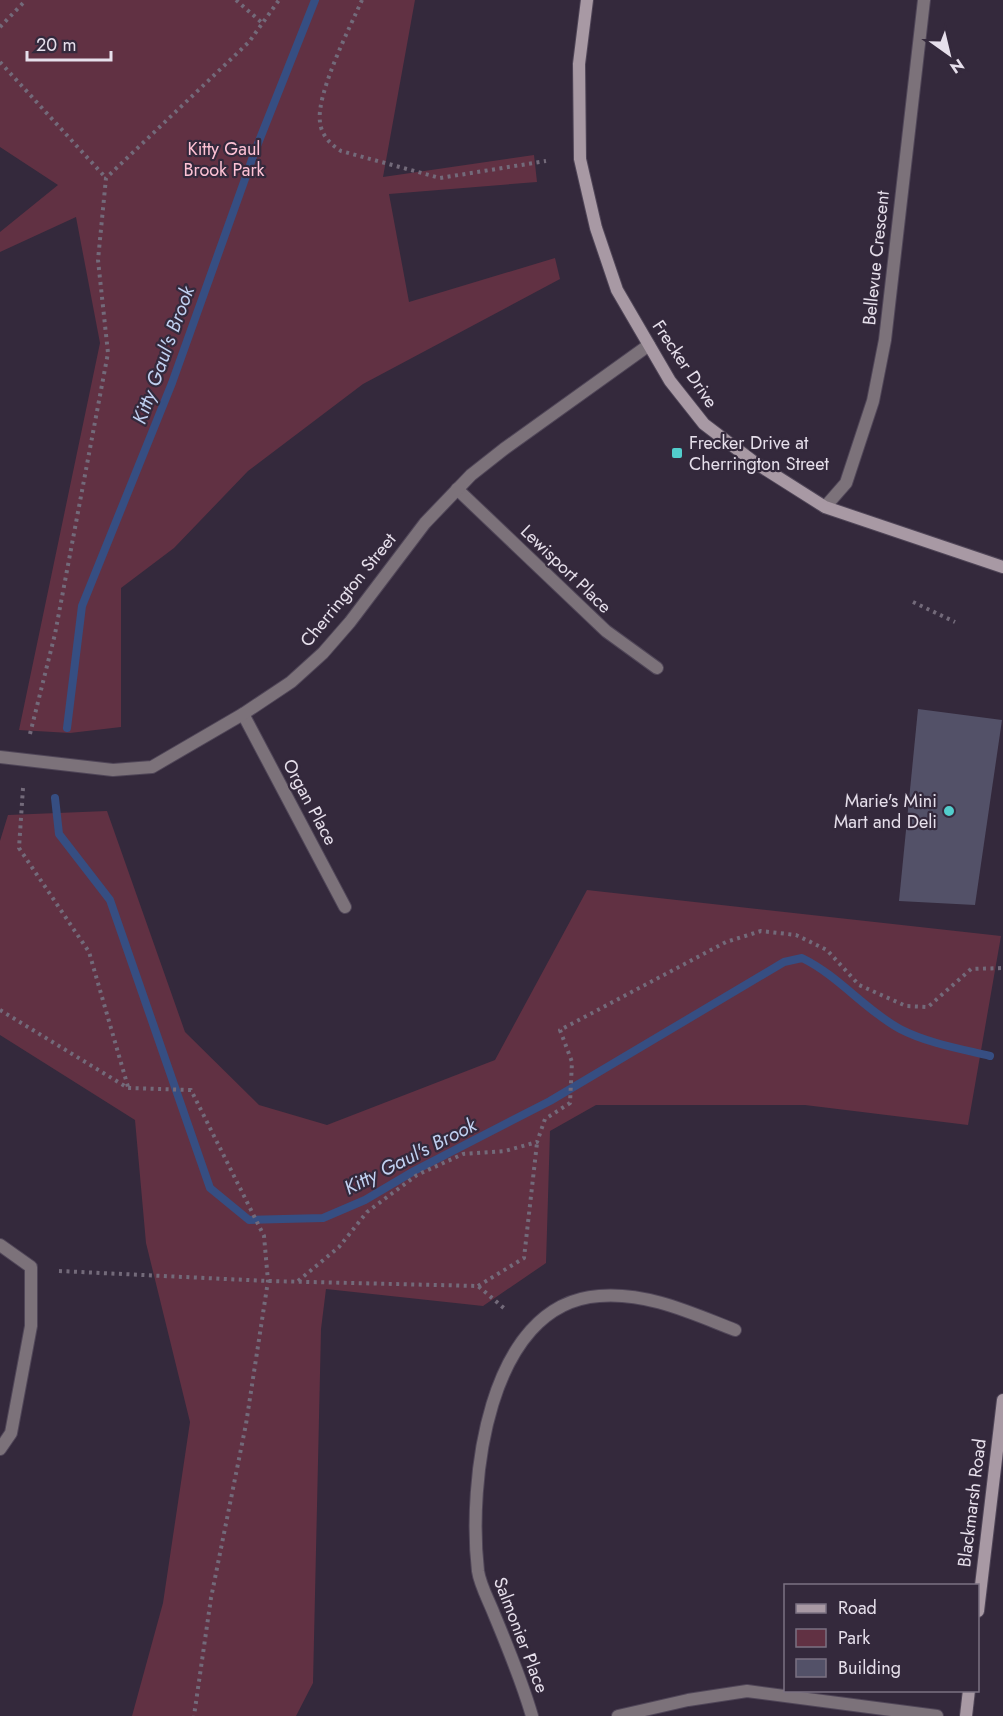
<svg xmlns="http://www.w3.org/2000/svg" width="1003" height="1716" font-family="Jost,sans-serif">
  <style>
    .green { fill: #613143 }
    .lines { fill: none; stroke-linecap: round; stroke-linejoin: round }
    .stream { stroke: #364e82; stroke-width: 8 }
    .building { fill: #535168 }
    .street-casing { stroke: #504658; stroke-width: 14 }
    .secondary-casing { stroke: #504658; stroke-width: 14 }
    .path { stroke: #736a7a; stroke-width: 4; stroke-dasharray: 3 4.5; stroke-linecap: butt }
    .street { stroke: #7c727a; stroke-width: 12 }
    .secondary { stroke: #a899a4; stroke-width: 12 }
    .poi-dot { fill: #52cdcc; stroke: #34293c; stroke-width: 2 }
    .labels { text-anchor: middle; stroke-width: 4.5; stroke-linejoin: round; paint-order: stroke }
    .park-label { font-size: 18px; fill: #fec2d5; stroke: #34293c }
    .street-label { font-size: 18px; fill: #e6dfeb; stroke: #34293c }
    .poi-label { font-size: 18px; fill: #e6dfeb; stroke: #34293c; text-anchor: start }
    .water-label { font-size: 20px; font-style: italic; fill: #c0d0f0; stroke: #34293c }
  </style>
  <rect width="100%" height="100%" fill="#34293c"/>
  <g class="green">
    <polygon points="0,0 415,0 383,177 534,155 537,182 389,194 409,302 555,258 560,279 363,384 248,471 174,548 121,588 121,727 70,733 19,730 100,343 76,217 0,252 0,232 58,185 0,147"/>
    <polygon points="107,811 185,1032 259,1105 327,1125 495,1060 587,890 1001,936 968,1125 805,1105 596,1105 550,1131 546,1263 483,1306 326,1289 321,1329 313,1683 296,1716 132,1716 163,1603 190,1422 146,1243 135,1120 0,1035 0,841 8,815"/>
  </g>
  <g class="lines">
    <g class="stream">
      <polyline points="67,728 82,606 172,383 255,151 315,0"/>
      <path d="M55,798l4,36 51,66 100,288 39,32 74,-2 42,-18 49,-29 136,-70 234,-139 18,-4c37,18 63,52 98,71 27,14 61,20 90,27"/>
    </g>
  </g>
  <polygon class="building" points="918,709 1002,720 975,905 899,901"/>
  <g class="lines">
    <g class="street-casing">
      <g id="street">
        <polyline points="457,489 606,631 657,668"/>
        <polyline points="825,507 846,483 873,401 885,340 924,0"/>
        <polyline points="243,714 345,907"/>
        <polyline points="0,757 113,770 152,767 243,714 291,682 323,653 350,622 425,523 471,475 504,449 649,345"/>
        <polyline points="0,1245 31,1267 31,1326 11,1433 0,1449"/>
        <path d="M532,1716c-10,-35 -24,-68 -38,-102 -5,-13 -14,-29 -16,-43 -10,-86 8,-267 121,-275 48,-4 92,17 136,34"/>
        <polyline points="618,1716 688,1700 747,1691 937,1716"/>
      </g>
    </g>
    <g class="secondary-casing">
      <g id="secondary">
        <polyline points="587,0 579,64 580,159 596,228 617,290 670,381 704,424 754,462 825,507 1003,567"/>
        <polyline points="978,1611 1003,1400"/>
        <polyline points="966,1716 969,1690"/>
      </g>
    </g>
    <g class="path">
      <polyline points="236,0 261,22"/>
      <path d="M362,0c-12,27 -46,94 -42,122 1,13 11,23 21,29l99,27 106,-17"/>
      <polyline points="0,27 26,0"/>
      <polyline points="0,62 106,178"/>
      <polyline points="913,602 955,622"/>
      <polyline points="30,734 55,634 108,353 98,260 106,178 249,42 279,0"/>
      <polyline points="23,788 19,848 89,952 128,1087"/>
      <polyline points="0,1010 128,1088 191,1090 264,1236 268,1281 246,1424 211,1598 194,1716"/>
      <polyline points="59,1271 268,1281 478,1286 505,1309"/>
      <polyline points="298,1281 339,1247 367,1212 417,1175 463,1154 505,1151 537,1142 545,1119 570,1103 572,1062 560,1030 726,942 761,931 796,935 827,950 859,985 906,1006 928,1007 971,969 1003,968"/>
      <polyline points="478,1286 524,1258 537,1143"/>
    </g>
    <use href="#street" class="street"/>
    <use href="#secondary" class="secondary"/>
  </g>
  <g class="poi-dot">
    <rect x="671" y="447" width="12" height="12" rx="3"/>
    <circle cx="949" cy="811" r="6"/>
  </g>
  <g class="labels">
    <g class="park-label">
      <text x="224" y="155">Kitty Gaul<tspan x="224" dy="21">Brook Park</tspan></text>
    </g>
    <g class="street-label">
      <text transform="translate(876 258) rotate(-84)" y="6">Bellevue Crescent</text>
      <text transform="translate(685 364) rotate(56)" y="6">Frecker Drive</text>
      <text transform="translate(566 569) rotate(44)" y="6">Lewisport Place</text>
      <text transform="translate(348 590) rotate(-51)" y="6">Cherrington Street</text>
      <text transform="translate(310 802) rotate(62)" y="6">Organ Place</text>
      <text transform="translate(972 1503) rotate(-83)" y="6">Blackmarsh Road</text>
      <text transform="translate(521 1635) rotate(69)" y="6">Salmonier Place</text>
    </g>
    <g class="poi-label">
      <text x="689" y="449">Frecker Drive at<tspan x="689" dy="21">Cherrington Street</tspan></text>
      <text x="937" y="807" text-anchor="end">Marie's Mini<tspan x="937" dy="21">Mart and Deli</tspan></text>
    </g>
    <g class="water-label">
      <text transform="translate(163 355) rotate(-70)" y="7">Kitty Gaul's Brook</text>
      <text transform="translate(410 1156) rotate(-27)" y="7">Kitty Gaul's Brook</text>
    </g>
  </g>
  <rect x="784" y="1584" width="195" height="108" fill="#34293c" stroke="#7b7282" stroke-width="1.5"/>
  <rect x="796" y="1604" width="30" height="9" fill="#a899a4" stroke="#7b7282" stroke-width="1.5"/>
  <text x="838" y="1614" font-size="18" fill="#e6dfeb">Road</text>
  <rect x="796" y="1629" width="30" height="18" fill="#613143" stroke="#7b7282" stroke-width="1.5"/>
  <text x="838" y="1644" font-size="18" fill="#e6dfeb">Park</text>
  <rect x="796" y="1659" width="30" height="18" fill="#535168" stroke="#7b7282" stroke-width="1.5"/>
  <text x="838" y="1674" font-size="18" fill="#e6dfeb">Building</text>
  <g transform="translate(949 54) rotate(146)" stroke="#34293c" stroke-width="4.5" paint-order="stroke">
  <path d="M0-4.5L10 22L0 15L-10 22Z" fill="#e6dfeb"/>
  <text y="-9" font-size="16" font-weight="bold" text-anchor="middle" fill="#e6dfeb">N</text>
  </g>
  <path d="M27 51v9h84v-9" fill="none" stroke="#e6dfeb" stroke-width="3"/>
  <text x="36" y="51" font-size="18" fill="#e6dfeb" stroke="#34293c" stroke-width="4.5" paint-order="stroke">20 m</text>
</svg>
